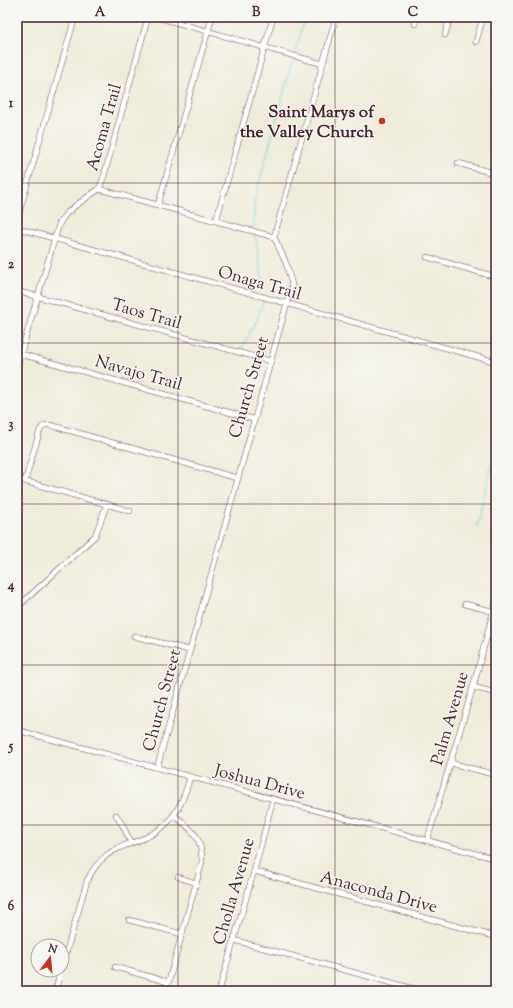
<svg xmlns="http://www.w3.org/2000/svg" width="513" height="1008" font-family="'Sorts Mill Goudy',serif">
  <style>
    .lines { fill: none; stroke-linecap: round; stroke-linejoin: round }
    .stream { stroke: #5ac7d1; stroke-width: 1 }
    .minor-casing { stroke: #633e45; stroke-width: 6 }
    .minor { stroke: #fff; stroke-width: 5 }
    .grid { fill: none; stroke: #4a1f2b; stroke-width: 1; stroke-opacity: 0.55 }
    .poi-dot { fill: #c8321e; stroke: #f6f6f2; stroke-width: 1.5 }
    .labels { text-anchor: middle; stroke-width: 3; stroke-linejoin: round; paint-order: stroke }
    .poi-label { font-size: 17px; font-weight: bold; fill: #4a1f2b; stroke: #f6f6f2; text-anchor: end }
    .street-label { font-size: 17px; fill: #4a1f2b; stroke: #f6f6f2 }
    .neatline { fill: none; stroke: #4a1f2b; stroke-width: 1.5 }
    .grid-label { font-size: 13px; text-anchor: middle; font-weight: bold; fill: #4a1f2b }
  </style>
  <rect width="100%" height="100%" fill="#f6f6f2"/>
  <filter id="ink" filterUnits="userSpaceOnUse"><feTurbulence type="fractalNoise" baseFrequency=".025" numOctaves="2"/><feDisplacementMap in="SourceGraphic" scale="8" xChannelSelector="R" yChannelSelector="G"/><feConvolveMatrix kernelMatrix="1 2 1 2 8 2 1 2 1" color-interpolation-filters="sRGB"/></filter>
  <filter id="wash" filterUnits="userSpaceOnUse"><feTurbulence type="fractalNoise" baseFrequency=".012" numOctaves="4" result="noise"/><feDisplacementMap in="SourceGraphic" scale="16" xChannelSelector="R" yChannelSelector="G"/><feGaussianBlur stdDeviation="0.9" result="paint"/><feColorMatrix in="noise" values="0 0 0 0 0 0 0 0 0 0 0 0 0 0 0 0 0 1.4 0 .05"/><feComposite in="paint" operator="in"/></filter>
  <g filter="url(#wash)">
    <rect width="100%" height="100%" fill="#f0ecda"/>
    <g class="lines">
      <g class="stream">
        <polyline points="295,53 305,17"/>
        <polyline points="254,229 254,202 293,58"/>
        <polyline points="255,234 264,290"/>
        <polyline points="241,350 257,319 264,300"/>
        <polyline points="477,526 496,447"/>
      </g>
    </g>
  </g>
  <g filter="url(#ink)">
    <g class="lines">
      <g class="minor-casing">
        <g id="minor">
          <polyline points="157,17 323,64"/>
          <polyline points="415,24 417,17"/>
          <polyline points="445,35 450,17"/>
          <polyline points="476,42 483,17"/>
          <polyline points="458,163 496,174"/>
          <polyline points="99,189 274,237"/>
          <polyline points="158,205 212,17"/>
          <polyline points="17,220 75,17"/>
          <polyline points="216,221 273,17"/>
          <polyline points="17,228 496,362"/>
          <polyline points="427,257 496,277"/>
          <polyline points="17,291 270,361"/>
          <polyline points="17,353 253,419"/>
          <polyline points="17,367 59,224 65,215 75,206 99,189 104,176 148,17"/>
          <polyline points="17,479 130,511"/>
          <polyline points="25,481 40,430 44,425 50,425 237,478"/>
          <polyline points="17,602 22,603 95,536 107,504"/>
          <polyline points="465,604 495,612"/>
          <polyline points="134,636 189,650"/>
          <polyline points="473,687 496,693"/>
          <polyline points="17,730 496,859"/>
          <polyline points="451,763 496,775"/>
          <polyline points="157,768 292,285 286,263 274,237 336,17"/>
          <polyline points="116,815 122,824 131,843"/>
          <polyline points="427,841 473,687 496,602"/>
          <polyline points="254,871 496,937"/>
          <polyline points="178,877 196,883"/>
          <polyline points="129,920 182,934"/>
          <polyline points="234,940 422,991"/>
          <path d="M62,967l25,-86c21,-44 49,-30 78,-56 14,-13 20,-30 25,-48"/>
          <polyline points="115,967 168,982"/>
          <polyline points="55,991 61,970"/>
          <path d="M166,991l36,-129c0,-26 -10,-32 -28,-47"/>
          <polyline points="219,991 254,871 273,799"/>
        </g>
      </g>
      <use href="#minor" class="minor"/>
    </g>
  </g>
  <path class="grid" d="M178,17v974M335,17v974M17,183h479M17,343h479M17,504h479M17,665h479M17,825h479"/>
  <circle class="poi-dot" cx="382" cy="121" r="4"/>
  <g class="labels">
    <g class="poi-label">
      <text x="374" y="117">Saint Marys of<tspan x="374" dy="20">the Valley Church</tspan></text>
    </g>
    <g class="street-label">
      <text transform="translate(103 127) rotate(-74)" y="6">Acoma Trail</text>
      <text transform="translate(260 282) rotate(16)" y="6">Onaga Trail</text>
      <text transform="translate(147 313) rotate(16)" y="6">Taos Trail</text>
      <text transform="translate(139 372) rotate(16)" y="6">Navajo Trail</text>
      <text transform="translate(248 387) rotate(-74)" y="6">Church Street</text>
      <text transform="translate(161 700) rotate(-75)" y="6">Church Street</text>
      <text transform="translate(449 718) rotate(-74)" y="6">Palm Avenue</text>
      <text transform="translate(260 781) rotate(15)" y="6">Joshua Drive</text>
      <text transform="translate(233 891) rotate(-74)" y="6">Cholla Avenue</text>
      <text transform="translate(379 891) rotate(15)" y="6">Anaconda Drive</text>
    </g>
  </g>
  <rect width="513" height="1008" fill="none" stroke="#f6f6f2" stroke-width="44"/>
  <g transform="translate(50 958) rotate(16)"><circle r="19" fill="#f6f6f2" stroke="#b1a0a2"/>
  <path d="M0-3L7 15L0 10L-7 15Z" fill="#c8321e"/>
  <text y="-6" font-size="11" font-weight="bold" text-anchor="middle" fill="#4a1f2b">N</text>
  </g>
  <rect x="22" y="22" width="469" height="964" class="neatline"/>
  <g class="grid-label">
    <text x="100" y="16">A</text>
    <text x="256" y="16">B</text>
    <text x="413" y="16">C</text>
    <text x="11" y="107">1</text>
    <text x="11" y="268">2</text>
    <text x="11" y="428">3</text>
    <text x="11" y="589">4</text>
    <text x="11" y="750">5</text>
    <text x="11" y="910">6</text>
  </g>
</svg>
